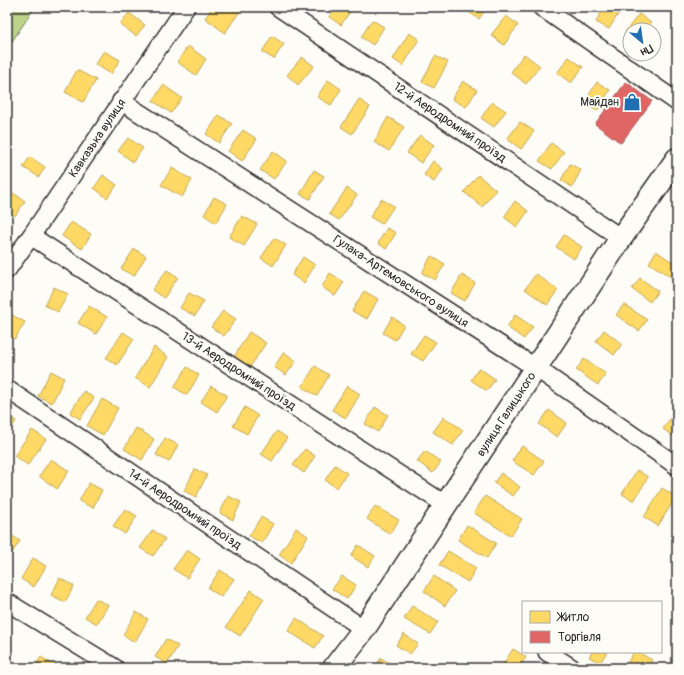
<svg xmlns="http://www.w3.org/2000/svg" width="684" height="675" font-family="Pangolin,sans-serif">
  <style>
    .green { fill: #bdd389; stroke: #747f5a }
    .homes { fill: #ffd966; stroke: #bfa554 }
    .shops { fill: #e06666; stroke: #aa5454 }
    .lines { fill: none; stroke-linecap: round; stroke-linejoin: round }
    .street-casing { stroke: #2b2b2b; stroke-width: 20 }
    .secondary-casing { stroke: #2b2b2b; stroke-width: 25 }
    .street { stroke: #fdfcf7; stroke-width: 17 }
    .secondary { stroke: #fdfcf7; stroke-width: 22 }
    .labels { text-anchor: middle; stroke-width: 4; stroke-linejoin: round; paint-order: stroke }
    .poi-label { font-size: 12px; fill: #2b2b2b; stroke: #fdfcf7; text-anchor: end }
    .street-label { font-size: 12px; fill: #2b2b2b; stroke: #fdfcf7 }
  </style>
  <rect width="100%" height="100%" fill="#fdfcf7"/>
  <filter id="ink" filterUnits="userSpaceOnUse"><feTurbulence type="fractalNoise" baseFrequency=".025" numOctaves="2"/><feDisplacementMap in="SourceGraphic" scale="8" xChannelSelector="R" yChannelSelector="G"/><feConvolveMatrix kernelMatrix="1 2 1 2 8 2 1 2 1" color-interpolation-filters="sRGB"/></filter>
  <g filter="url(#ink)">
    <polygon class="green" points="7,7 35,7 7,49"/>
    <g class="homes">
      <polygon points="213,7 241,7 242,8 225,33 205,18"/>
      <polygon points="335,7 353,7 341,25 329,17"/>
      <polygon points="470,7 487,7 479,19 467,11"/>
      <polygon points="604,7 617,7 621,9 609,29 596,22"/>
      <polygon points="129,13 145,25 136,36 120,24"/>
      <polygon points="639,14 651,23 646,30 630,30 630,35 625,32"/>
      <polygon points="506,16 518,25 504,45 491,35"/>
      <polygon points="372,20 384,27 373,45 361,37"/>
      <polygon points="409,33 419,39 403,66 393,59"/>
      <polygon points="272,36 284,44 274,59 262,52"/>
      <polygon points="188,46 206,59 196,75 177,62"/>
      <polygon points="104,51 120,60 111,74 95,64"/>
      <polygon points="524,54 540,66 526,84 511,72"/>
      <polygon points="435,56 448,62 434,88 422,82"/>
      <polygon points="302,57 314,66 298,85 287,75"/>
      <polygon points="569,57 583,67 571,83 557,73"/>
      <polygon points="77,70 96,80 83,102 65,92"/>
      <polygon points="328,80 341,89 331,105 317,97"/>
      <polygon points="463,81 477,90 466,107 452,99"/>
      <polygon points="597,82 610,90 597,111 584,103"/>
      <polygon points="163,85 182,98 171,113 153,101"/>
      <polygon points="359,99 370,107 352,134 341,127"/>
      <polygon points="492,102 506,111 494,127 481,118"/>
      <polygon points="219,115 232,124 219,143 206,134"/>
      <polygon points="388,117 404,127 389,151 374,142"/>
      <polygon points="520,122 534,131 521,149 507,139"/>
      <polygon points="243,130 257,139 242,161 228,151"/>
      <polygon points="420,135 434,145 421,163 407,153"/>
      <polygon points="128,138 143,148 133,162 118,151"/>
      <polygon points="551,143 564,152 552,169 539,161"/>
      <polygon points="273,151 287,161 274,179 260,170"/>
      <polygon points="30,157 45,167 39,177 23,167"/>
      <polygon points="433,161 443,169 434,182 424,175"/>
      <polygon points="570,164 581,170 572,187 561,180"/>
      <polygon points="172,168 192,180 182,197 161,185"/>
      <polygon points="314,170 324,176 310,199 300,194"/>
      <polygon points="103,175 117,185 107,198 94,188"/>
      <polygon points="478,175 496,190 482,207 464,192"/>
      <polygon points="347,188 357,195 339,220 329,214"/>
      <polygon points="10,191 25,201 15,216 7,210 7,196"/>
      <polygon points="214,197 227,204 216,223 204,215"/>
      <polygon points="381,199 394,206 382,224 370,217"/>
      <polygon points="515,201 528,211 517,227 504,217"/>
      <polygon points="242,216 257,224 244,246 229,237"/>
      <polygon points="71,222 91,234 82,249 62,236"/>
      <polygon points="387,228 396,233 386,249 378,243"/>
      <polygon points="564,235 582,247 574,259 556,247"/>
      <polygon points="274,238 286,245 273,266 261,258"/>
      <polygon points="134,249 146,256 134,276 121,269"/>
      <polygon points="656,251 677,265 677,281 649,263"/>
      <polygon points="431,256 445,264 435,280 422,273"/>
      <polygon points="303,257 315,265 304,283 292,275"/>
      <polygon points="167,270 178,277 164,298 152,290"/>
      <polygon points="330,273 344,282 335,296 322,287"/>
      <polygon points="536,274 558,290 547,305 525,289"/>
      <polygon points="462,275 475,283 465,301 451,293"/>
      <polygon points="640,278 658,291 650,302 632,289"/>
      <polygon points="54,287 68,294 58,312 45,305"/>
      <polygon points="364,291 378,299 367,319 352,311"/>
      <polygon points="189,293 204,301 195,316 180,308"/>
      <polygon points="624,304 647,320 639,331 616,315"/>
      <polygon points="89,306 107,317 96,334 78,323"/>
      <polygon points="223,311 236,319 224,336 211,327"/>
      <polygon points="12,315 25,322 15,339 7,335 7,324"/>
      <polygon points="515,315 533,327 524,339 507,327"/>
      <polygon points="392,317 404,325 395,340 383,333"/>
      <polygon points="604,330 622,344 614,355 596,341"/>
      <polygon points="123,332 134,339 117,365 106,358"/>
      <polygon points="249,332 266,343 250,367 234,357"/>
      <polygon points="424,335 436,342 423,361 411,354"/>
      <polygon points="154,347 168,357 150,387 135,378"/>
      <polygon points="284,352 296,361 286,375 274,367"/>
      <polygon points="584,359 606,374 598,385 576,370"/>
      <polygon points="315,366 329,375 317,396 302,387"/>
      <polygon points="187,367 199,375 187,395 174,387"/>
      <polygon points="479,368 495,379 487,391 471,380"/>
      <polygon points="51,371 64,378 52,403 38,396"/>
      <polygon points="211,386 227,395 217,412 201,402"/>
      <polygon points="347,386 360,394 346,418 332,410"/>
      <polygon points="84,391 94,398 80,419 70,413"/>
      <polygon points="102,399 118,408 103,435 87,426"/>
      <polygon points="245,407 258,416 247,434 233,426"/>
      <polygon points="375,407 388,415 378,432 365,424"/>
      <polygon points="549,410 567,423 557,437 539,424"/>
      <polygon points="675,411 677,412 677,434 675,437 663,429"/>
      <polygon points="7,415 16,421 7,435"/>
      <polygon points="444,417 463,430 453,445 433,432"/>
      <polygon points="136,428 154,439 142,460 124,449"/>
      <polygon points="32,430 46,439 28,465 14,456"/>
      <polygon points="277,431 287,438 272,461 261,454"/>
      <polygon points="165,438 178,445 169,462 156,455"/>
      <polygon points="522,446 544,461 534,475 512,461"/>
      <polygon points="305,449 315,456 304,473 293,465"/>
      <polygon points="425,451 441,462 433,473 417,461"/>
      <polygon points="51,459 69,471 57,489 39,476"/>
      <polygon points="335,465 347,473 337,488 325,480"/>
      <polygon points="195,469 207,475 196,497 184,491"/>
      <polygon points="637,470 648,477 634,501 622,494"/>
      <polygon points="501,473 520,487 513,496 494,483"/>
      <polygon points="89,483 102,490 93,508 79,501"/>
      <polygon points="662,488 676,497 658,526 644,517"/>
      <polygon points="228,496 241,502 233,520 220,513"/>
      <polygon points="485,496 522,519 511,536 474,513"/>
      <polygon points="375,506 399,520 390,534 367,519"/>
      <polygon points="125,509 137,516 125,534 113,526"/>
      <polygon points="261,517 273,524 262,543 249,536"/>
      <polygon points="467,525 496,543 487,558 458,540"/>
      <polygon points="296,528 308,536 291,563 279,555"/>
      <polygon points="153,530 165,539 153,556 140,548"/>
      <polygon points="8,533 20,541 7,560 7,534"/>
      <polygon points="358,545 375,556 368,567 351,556"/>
      <polygon points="187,550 200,559 187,578 173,569"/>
      <polygon points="448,551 476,568 468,582 439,565"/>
      <polygon points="33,558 46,566 34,587 21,579"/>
      <polygon points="220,570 234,579 221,597 208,588"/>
      <polygon points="342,576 356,585 347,599 332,589"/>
      <polygon points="434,576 455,591 445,606 424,591"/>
      <polygon points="60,578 74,586 65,602 51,595"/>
      <polygon points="251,590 264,599 240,636 226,627"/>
      <polygon points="96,599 108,605 97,624 85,617"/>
      <polygon points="412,606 438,622 430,634 404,619"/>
      <polygon points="136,612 148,619 135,642 123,635"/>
      <polygon points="296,618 323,636 315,648 288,631"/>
      <polygon points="404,634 418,644 410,654 396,645"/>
      <polygon points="166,639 178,646 167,664 155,657"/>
      <polygon points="513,649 526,657 519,668 505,668 502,666"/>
      <polygon points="592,652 607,652 600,663 589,657"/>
      <polygon points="634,652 638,652 652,660 647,668 624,668"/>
      <polygon points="41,657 57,667 56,668 34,668"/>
      <polygon points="381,658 396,667 395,668 375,668"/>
    </g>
    <polygon class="shops" points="626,82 652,101 621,143 595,124"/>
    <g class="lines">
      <g class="street-casing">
        <g id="street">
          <polyline points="278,7 621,238"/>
          <polyline points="541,7 677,102"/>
          <polyline points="121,101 536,368 677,466"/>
          <polyline points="31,236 446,505"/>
          <polyline points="7,270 31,236 186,7"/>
          <polyline points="7,389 364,629"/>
          <polyline points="7,602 115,668"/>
          <polyline points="547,652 572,668"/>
        </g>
      </g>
      <g class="secondary-casing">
        <polyline id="secondary" points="334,668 364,629 621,238 677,159"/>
      </g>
      <use href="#street" class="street"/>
      <use href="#secondary" class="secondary"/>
    </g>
  </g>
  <defs>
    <g id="shop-bare" transform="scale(1.38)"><path d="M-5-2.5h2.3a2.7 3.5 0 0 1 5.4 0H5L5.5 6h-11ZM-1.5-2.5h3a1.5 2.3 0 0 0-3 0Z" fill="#1f6fb2" stroke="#fdfcf7" stroke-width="2.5" paint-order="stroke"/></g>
  </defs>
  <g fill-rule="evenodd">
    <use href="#shop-bare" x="632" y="102"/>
  </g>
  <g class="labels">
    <g class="poi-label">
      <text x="619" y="106">Майдан</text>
    </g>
    <g class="street-label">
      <text transform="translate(450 122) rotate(34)" y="4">12-й Аеродромний проїзд</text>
      <text transform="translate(97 138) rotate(-56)" y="4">Кавказька вулиця</text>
      <text transform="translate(401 281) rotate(33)" y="4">Гулака-Артемовського вулиця</text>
      <text transform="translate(239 371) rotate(33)" y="4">13-й Аеродромний проїзд</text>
      <text transform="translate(506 414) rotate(-57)" y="4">вулиця Галицького</text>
      <text transform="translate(185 509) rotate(34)" y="4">14-й Аеродромний проїзд</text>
    </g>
  </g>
  <rect width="684" height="675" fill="none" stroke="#fdfcf7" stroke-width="24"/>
  <rect x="12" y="12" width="660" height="651" fill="none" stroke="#2b2b2b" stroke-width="1.5" filter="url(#ink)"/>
  <rect x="522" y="601" width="140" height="52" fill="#fdfcf7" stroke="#a9a8a5"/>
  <rect x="530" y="611" width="20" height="12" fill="#ffd966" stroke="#a9a8a5"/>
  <text x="558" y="621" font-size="12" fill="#2b2b2b">Житло</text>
  <rect x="530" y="631" width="20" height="12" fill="#e06666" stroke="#a9a8a5"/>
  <text x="558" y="641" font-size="12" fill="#2b2b2b">Торгівля</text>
  <g transform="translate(642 42) rotate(151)"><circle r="19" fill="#fdfcf7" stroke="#a9a8a5"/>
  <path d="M0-3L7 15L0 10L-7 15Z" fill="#1f6fb2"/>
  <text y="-6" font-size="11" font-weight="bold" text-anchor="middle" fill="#2b2b2b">Пн</text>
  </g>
</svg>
